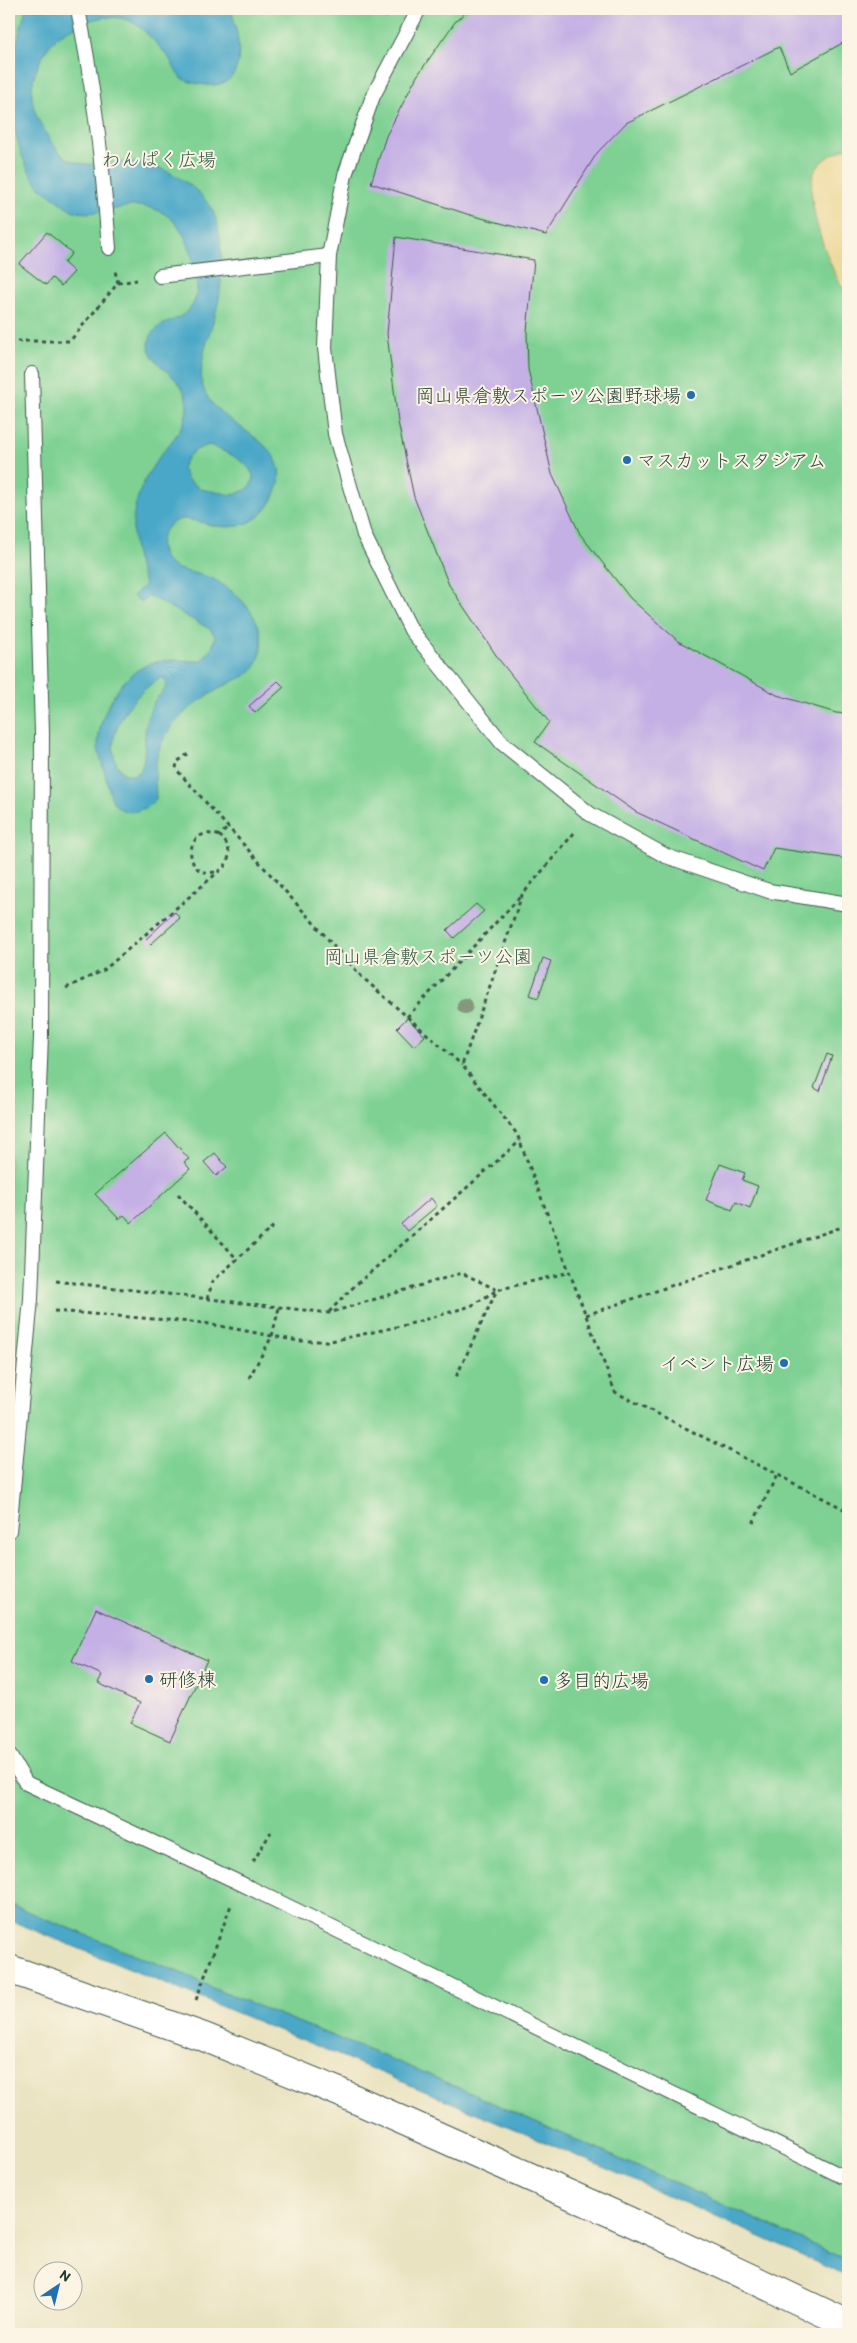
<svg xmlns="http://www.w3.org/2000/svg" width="857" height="2343" font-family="Itim,'Klee One',sans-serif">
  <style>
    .green { fill: #7ed193; stroke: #4e8764 }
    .sand { fill: #eeda9e; stroke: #868c69 }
    .water { fill: #4aa7c8; stroke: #34727e; fill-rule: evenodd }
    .building { fill: #c4b0e5 }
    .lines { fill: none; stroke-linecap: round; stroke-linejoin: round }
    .service-casing { stroke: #3d5649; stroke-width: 16 }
    .tertiary-casing { stroke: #3d5649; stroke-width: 30 }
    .path { stroke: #3d5649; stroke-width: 3; stroke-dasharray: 4 4; stroke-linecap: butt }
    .service { stroke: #fff; stroke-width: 14 }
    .tertiary { stroke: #fff; stroke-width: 28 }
    .tree { fill: #85987e }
    .poi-dot { fill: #1f6fb2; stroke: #fcf5e5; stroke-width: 2 }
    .labels { text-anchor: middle; stroke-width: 4; stroke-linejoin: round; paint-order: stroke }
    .park-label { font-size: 19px; fill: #325b47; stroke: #fcf5e5 }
    .poi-label { font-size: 19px; fill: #1f3d34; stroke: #fcf5e5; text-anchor: start }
  </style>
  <rect width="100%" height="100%" fill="#fcf5e5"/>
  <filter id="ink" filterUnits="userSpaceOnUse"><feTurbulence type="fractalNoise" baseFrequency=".02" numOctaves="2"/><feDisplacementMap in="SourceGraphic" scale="10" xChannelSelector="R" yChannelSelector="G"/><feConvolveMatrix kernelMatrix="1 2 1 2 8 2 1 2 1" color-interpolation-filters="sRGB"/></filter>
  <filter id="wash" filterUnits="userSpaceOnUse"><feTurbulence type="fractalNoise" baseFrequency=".0096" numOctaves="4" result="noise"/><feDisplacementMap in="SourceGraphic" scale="20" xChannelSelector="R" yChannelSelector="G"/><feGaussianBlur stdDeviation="1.12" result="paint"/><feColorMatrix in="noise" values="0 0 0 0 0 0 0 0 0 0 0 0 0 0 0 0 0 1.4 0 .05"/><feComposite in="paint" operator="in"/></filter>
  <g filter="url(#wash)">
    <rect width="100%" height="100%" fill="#eae3c1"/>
    <polygon class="green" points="9,9 848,9 848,2260 418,2070 212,1988 191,1977 9,1904"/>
    <path class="sand" d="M848,147v148c-17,-19 -47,-101 -33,-124 7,-13 20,-18 33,-24z"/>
    <g class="water">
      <path d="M26,9h205c8,28 20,79 -25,76 -8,-1 -20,-3 -26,-8 -5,-5 -7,-14 -11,-19 -7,-9 -25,-29 -35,-35 -12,-8 -35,-7 -48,-1 -12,6 -26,11 -35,22 -12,15 -23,40 -18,59 2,12 8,22 14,32 27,46 51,22 93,28 18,2 37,12 51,23 11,9 20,19 25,33 7,23 7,62 2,85 -5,22 -22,60 -15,83 13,43 97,52 72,108 -12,27 -36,36 -64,30 -8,-2 -20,-6 -28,-6 -15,2 -25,17 -22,30 4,25 34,21 52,30 29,15 61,49 44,84 -6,13 -16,14 -27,20 -33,17 -69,41 -74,80 -2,11 0,24 0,36 -10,11 -30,20 -42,4 -5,-8 -6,-20 -9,-29 -2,-8 -6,-18 -7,-26 -1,-32 22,-75 54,-85 16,-5 33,-2 49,-2l11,-13 3,-12 -5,-7 -61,-33 -7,6 -9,-6 12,-12c-19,-48 -17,-85 15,-128 11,-15 26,-28 27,-49 1,-34 -46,-42 -37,-69 4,-10 13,-14 23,-18 29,-11 26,-35 20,-60 -7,-29 -21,-51 -54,-54 -9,-1 -21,3 -30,4 -11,2 -26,5 -37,0 -6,-3 -11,-8 -16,-11 -6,-5 -16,-10 -20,-17 -15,-20 -20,-46 -25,-71l-2,-1c0,-34 7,-68 17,-101zM210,445c16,8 40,15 44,34l-6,10 -15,6 -33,-6 -13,-10 -5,-11c6,-14 12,-19 28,-23zM160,678l5,1c5,11 -6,14 -11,23 -3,5 -4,10 -6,15 -6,18 0,38 -8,55l-7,3 -10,-2c-2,-4 -7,-8 -8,-13 -9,-32 19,-66 45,-82z"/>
      <path d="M9,1904l182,73 21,11 206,82 430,190v17c-276,-128 -557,-242 -839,-357z"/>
    </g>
    <g id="blocks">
      <g class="building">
        <polygon points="469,9 848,9 848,40 790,72 779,47 626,123 597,153 546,235 470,215 371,183 386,136 417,76 455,22"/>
        <polygon points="47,232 72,253 64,263 74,272 61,286 52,278 46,285 19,264"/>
        <polygon points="396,237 534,260 527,331 528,369 552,474 580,534 630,598 678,641 777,695 836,713 848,714 848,859 774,848 763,871 636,812 535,742 549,722 500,661 449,585 414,497 398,422 387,334"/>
        <polygon points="278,681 284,687 255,713 249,706"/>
        <polygon points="476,904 484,911 454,938 447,930"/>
        <polygon points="175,912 180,918 151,944 146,939"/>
        <polygon points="543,958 551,961 538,998 530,995"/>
        <polygon points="407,1018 425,1036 414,1046 397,1028"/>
        <polygon points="827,1054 832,1056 820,1091 814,1088"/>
        <polygon points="166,1133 189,1159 184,1162 190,1169 131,1223 124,1215 119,1219 95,1194"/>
        <polygon points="215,1153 227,1167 216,1176 204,1162"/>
        <polygon points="720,1164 745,1173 742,1180 758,1186 750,1208 736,1202 732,1210 706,1200"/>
        <polygon points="431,1198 437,1206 407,1231 401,1224"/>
        <polygon points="96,1609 207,1660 170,1741 130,1723 140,1703 98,1683 102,1675 72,1661"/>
      </g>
    </g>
  </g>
  <g filter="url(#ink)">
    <use href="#blocks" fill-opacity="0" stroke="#3d5649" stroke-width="1"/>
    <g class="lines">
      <g class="service-casing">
        <g id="service">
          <path d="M78,9c16,79 25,158 31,239"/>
          <polyline points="419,9 373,96 345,175 329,256 325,348 335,434 364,535 411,630 502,743 590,814 666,856 769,891 848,904"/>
          <polyline points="160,276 329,256"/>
          <polyline points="9,1531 31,1299 41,1036 42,733 32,374"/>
          <polyline points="9,1755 26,1783 240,1883 848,2179"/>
        </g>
      </g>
      <g class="tertiary-casing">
        <polyline id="tertiary" points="9,1969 204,2037 339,2092 629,2221 848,2324"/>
      </g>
      <g class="path">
        <polyline points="372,9 387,17"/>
        <polyline points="118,283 137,280"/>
        <polyline points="9,341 70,341 118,283 115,271"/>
        <polyline points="188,754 177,762 176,769 362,977 462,1065"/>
        <polyline points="574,833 522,895 462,1065 517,1134 615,1392 848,1511"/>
        <path d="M215,872c-34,7 -32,-50 5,-36"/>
        <path d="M66,988l38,-18 120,-103c8,-11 6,-22 -4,-31l8,-9"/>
        <polyline points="407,1017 520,897"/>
        <polyline points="178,1194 237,1259"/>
        <polyline points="56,1281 329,1313 462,1273 497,1290 456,1377"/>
        <polyline points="207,1299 213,1281 276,1224"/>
        <polyline points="54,1311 204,1323 298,1341 331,1341 406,1325 471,1306 497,1290 570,1272"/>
        <polyline points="329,1312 349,1291 520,1141"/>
        <polyline points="586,1315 848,1225"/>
        <polyline points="249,1378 272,1336 279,1308"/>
        <polyline points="753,1523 777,1475"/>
        <polyline points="253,1862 271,1832"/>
        <polyline points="196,2000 231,1905"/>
      </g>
      <use href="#service" class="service"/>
      <use href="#tertiary" class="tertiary"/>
    </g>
    <circle class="tree" cx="465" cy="1006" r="8"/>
  </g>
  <g class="poi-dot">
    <circle cx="691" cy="395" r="5"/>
    <circle cx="627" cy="460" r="5"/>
    <circle cx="784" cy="1363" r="5"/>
    <circle cx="149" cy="1679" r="5"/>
    <circle cx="544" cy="1680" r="5"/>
  </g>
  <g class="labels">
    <g class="park-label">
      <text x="159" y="166">わんぱく広場</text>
      <text x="428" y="963">岡山県倉敷スポーツ公園</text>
    </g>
    <g class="poi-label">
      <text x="681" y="402" text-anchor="end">岡山県倉敷スポーツ公園野球場</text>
      <text x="637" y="467">マスカットスタジアム</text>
      <text x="774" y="1370" text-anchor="end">イベント広場</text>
      <text x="159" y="1686">研修棟</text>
      <text x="554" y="1687">多目的広場</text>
    </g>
  </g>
  <rect width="857" height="2343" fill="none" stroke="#fcf5e5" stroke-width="30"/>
  <g transform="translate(58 2286) rotate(35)"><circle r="24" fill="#fcf5e5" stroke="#a4ab9e"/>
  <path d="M0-4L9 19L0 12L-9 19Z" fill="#1f6fb2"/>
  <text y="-8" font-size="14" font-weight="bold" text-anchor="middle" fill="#1f3d34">N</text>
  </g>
</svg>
